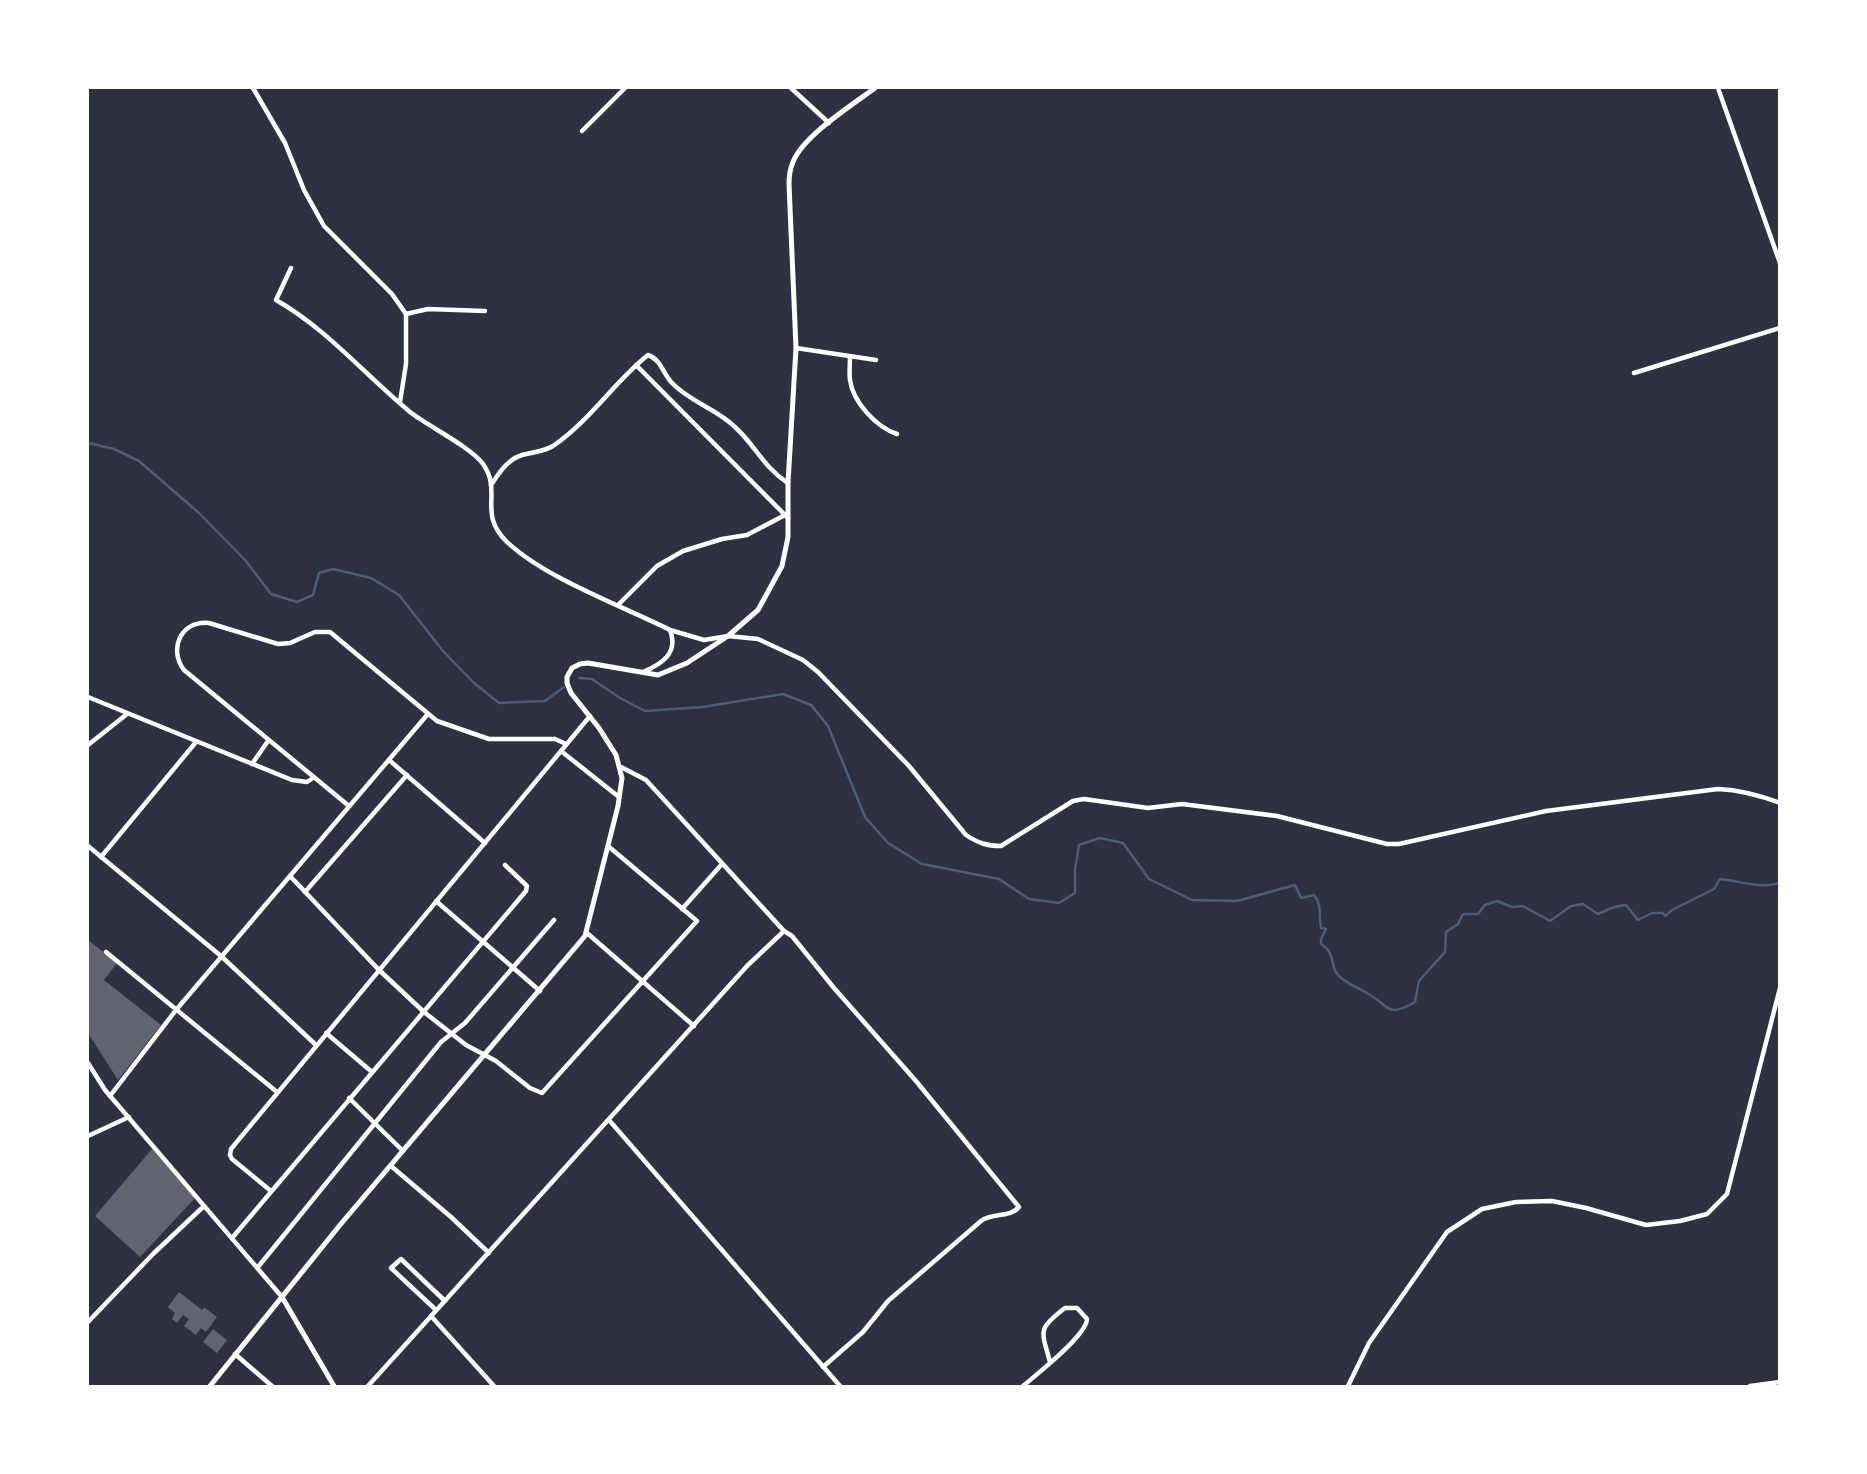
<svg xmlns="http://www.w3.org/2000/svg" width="1867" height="1474" font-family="Manrope,sans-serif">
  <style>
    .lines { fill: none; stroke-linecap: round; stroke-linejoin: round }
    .stream { stroke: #4f5d75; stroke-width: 2.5 }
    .building { fill: #626471 }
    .minor { stroke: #fff; stroke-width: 4.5 }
    .tertiary { stroke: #fff; stroke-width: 5 }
  </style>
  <rect width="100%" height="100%" fill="#2d3142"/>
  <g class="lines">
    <g class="stream">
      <polyline points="88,443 114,449 139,461 199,513 246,561 271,594 297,602 313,595 319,573 333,569 371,578 399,595 443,651 474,683 499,703 545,701 564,687"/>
      <path d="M579,678l13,1 28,19 25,13 58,-4 80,-13 28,11 17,21 37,91 23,26 34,21 77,15 30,20 30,4 16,-10v-23l4,-25 21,-7 23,5 26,36 43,21 45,1 58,-16 6,13 13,-3c9,12 4,20 7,33l5,1 -5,10v5c17,11 7,22 18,32 8,8 19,12 28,17 24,13 18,26 48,9l4,-21 26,-29 1,-20 12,-8 5,-10h15l7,-9 12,-4 15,6 11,-1 27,15 21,-15 12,-2 15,10 16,-7 12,-2 12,15 14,-7h11l2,3 7,-6 42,-21 6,-10c20,2 40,10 60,4"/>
    </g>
  </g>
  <g class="building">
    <polygon points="88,940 117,963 104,980 161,1025 118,1080 88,1033"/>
    <polygon points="152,1149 195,1198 140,1257 95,1216"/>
    <polygon points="179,1292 202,1310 204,1307 217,1317 206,1332 201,1328 196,1335 184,1326 189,1319 183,1315 177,1323 172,1319 175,1313 168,1307"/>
    <polygon points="213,1329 227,1340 217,1353 203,1342"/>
  </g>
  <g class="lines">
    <g class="minor">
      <polyline points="253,88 285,143 304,190 324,226 392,294 406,314 406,364 400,402"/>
      <polyline points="791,88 829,123"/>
      <polyline points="1718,88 1780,263"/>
      <polyline points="582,131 625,88"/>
      <path d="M291,268l-15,32c51,29 89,75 134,112 18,14 62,36 73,52 20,28 -6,49 24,78 40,37 113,63 163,88 9,23 -8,34 -27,42"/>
      <polyline points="406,314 428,309 485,311"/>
      <polyline points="796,348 876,360"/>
      <path d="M850,356c0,8 -1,16 0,24 3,22 26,47 47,54"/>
      <polyline points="636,365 788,518"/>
      <polyline points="1634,373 1780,328"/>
      <path d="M491,485c8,-12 17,-26 31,-30 11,-3 21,-3 31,-9 37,-25 61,-64 95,-91 13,4 15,19 24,28 18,19 45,26 63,44 20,18 29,41 53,56"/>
      <polyline points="619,604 657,566 683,551 722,539 747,535 785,515"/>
      <path d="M670,630l34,10 24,-4 30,3 45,21 15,12 91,94 57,69c12,8 21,11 35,11l72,-45 11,-2 64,9 34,-4 95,12 110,28h12l147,-33 172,-22c22,1 41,6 62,14"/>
      <polyline points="88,697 292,780 307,782 313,778"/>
      <polyline points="88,745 127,714"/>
      <polyline points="561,751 619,797"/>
      <polyline points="389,760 485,843"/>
      <polyline points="252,764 268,741"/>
      <path d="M621,767l25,13 138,151 8,5 42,52 82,93 103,126c-9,11 -26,5 -38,14l-93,80 -25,31 -40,35"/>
      <path d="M349,806l-165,-136c-16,-21 -3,-50 25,-47l69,21 12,-1 25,-11h15l107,89 52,18h66l11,5"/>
      <polyline points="88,846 221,956 316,1045"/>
      <polyline points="101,857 196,742"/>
      <polyline points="290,876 379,970 424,1012 466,1045 496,1061 530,1088 542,1093 697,921 608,846"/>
      <polyline points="305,892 407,775"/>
      <polyline points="436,901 540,991"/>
      <polyline points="682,909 722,864"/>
      <polyline points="587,933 694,1026"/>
      <polyline points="106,952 277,1092"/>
      <polyline points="326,1033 372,1072"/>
      <polyline points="88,1063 105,1090 282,1297"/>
      <polyline points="110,1096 176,1010 427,715"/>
      <polyline points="349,1098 403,1151"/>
      <polyline points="609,1120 840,1386"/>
      <polyline points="88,1136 129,1117"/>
      <polyline points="391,1166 451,1217 489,1253"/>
      <polyline points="271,1191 232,1159 230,1155 231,1149 590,716"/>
      <polyline points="232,1238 526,891 527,886 505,865"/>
      <polyline points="258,1267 441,1042 465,1023 554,920"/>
      <polyline points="436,1310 391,1268 401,1259 445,1301"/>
      <polyline points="431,1316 494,1386"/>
      <polyline points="88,1322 153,1254 204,1206"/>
      <polyline points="235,1354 272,1386"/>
      <polyline points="368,1386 747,966 784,931"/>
      <path d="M1023,1386c13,-11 64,-51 64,-67l-10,-11h-12c-29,22 -23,23 -15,54"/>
      <polyline points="1348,1386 1369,1343 1447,1232 1482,1209 1516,1202 1552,1201 1586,1208 1646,1225 1680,1221 1707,1214 1727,1194 1780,988"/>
      <polyline points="1750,1386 1780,1382"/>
    </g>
    <g class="tertiary">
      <polyline points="282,1297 334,1386"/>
      <path d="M210,1386l130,-161 245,-289 33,-130 4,-28 -6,-23 -17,-27 -28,-35 -4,-10v-6l5,-9 8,-4 8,-1 70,12 29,-12 41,-27 30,-26 24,-44 6,-29v-54l8,-135 -7,-164c0,-8 1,-15 4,-22 10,-26 59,-57 82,-74"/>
    </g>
  </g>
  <rect width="1867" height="1474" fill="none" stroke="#ffffff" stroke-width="178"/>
</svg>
